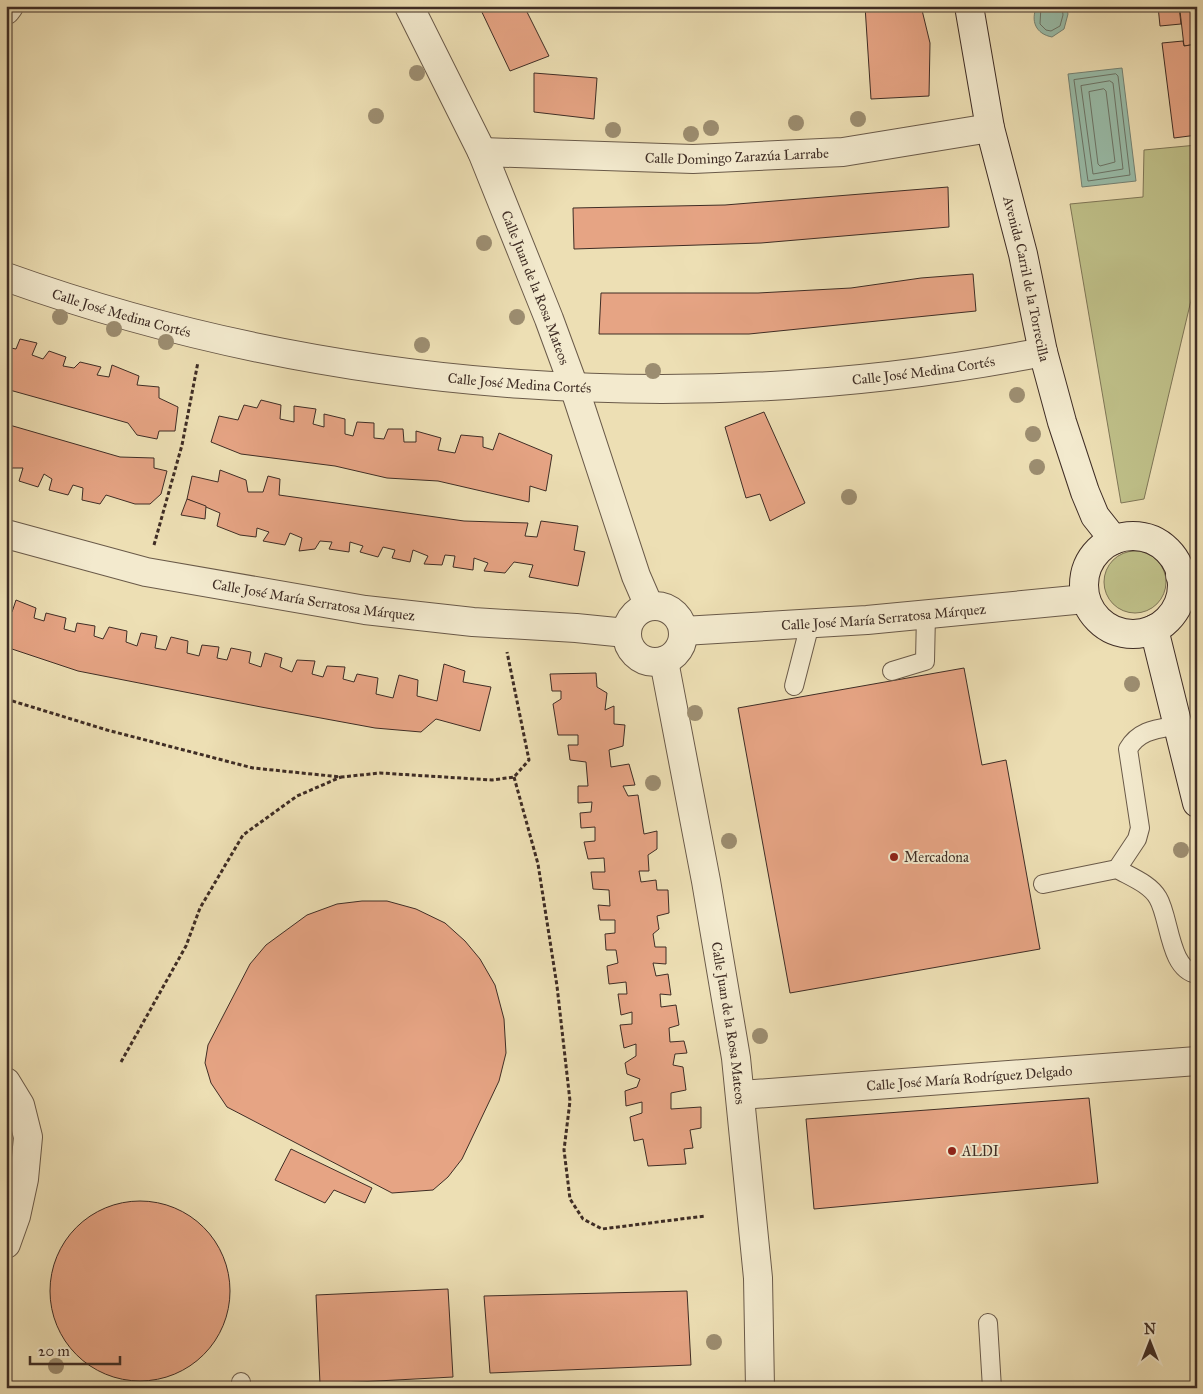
<svg xmlns="http://www.w3.org/2000/svg" width="1203" height="1394" font-family="'IM FELL Great Primer',serif">
  <style>
    .green { fill: #bfc089; stroke: #7f7657 }
    .water { fill: #99bdaa; stroke: #758375 }
    .lines { fill: none; stroke-linecap: round; stroke-linejoin: round }
    .shore { stroke: #6c7568; stroke-width: 1 }
    .building { fill: #e6a484; stroke: #3f2d25 }
    .service-casing { stroke: #6a5a49; stroke-width: 20 }
    .minor-casing { stroke: #6a5a49; stroke-width: 30 }
    .tertiary-casing { stroke: #6a5a49; stroke-width: 30 }
    .secondary-casing { stroke: #3f2d25; stroke-width: 30 }
    .path { stroke: #3f2d25; stroke-width: 3; stroke-dasharray: 4 2.5; stroke-linecap: butt }
    .service { stroke: #f3eace; stroke-width: 18 }
    .minor { stroke: #f3eace; stroke-width: 28 }
    .tertiary { stroke: #f3eace; stroke-width: 28 }
    .secondary { stroke: #f3eace; stroke-width: 28 }
    .tree { fill: #9c8d70 }
    .poi-dot { fill: #8f2418; stroke: #f3eace; stroke-width: 2 }
    .labels { text-anchor: middle; stroke-width: 4; stroke-linejoin: round; paint-order: stroke }
    .street-label { font-size: 14px; fill: #3f2d25; stroke: #f3eace }
    .poi-label { font-size: 14px; fill: #3f2d25; stroke: #f3eace; text-anchor: start }
  </style>
  <rect width="100%" height="100%" fill="#eddfb4"/>
  <filter id="stains"><feTurbulence type="fractalNoise" baseFrequency=".004" numOctaves="4"/><feColorMatrix values="0 0 0 0 .2 0 0 0 0 .09 0 0 0 0 .02 0 0 0 .5 -.17"/></filter>
  <radialGradient id="worn" r=".72"><stop offset=".6" stop-color="#630" stop-opacity="0"/><stop offset="1" stop-color="#630" stop-opacity=".3"/></radialGradient>
  <g class="green">
    <polygon points="1197,145 1197,275 1144,499 1121,503 1070,204 1143,197 1144,150"/>
    <circle cx="1135" cy="582" r="31"/>
  </g>
  <g class="water">
    <path d="M1037,6h29l2,8 -4,15 -12,8c-16,-3 -22,-16 -15,-31z"/>
    <polygon points="1122,68 1136,181 1082,187 1068,74"/>
  </g>
  <g class="lines">
    <g class="shore">
      <polyline points="1041,6 1040,24 1046,30 1051,31 1060,26 1063,15 1062,6"/>
      <polygon points="1116,74 1118,76 1130,175 1088,181 1074,80"/>
      <polygon points="1110,81 1113,83 1123,169 1093,174 1081,86"/>
      <polygon points="1104,89 1106,91 1115,162 1100,166 1098,164 1089,92"/>
    </g>
  </g>
  <g class="building">
    <polygon points="479,6 524,6 549,56 510,71"/>
    <polygon points="865,6 921,6 930,43 929,96 871,99"/>
    <polygon points="1158,6 1179,6 1181,24 1160,26"/>
    <polygon points="1197,9 1197,44 1184,46 1180,11"/>
    <polygon points="1183,41 1184,46 1197,44 1197,135 1174,138 1162,43"/>
    <polygon points="534,73 597,78 594,119 534,112"/>
    <polygon points="948,187 949,227 761,243 574,249 573,208 725,205"/>
    <polygon points="973,274 976,311 749,334 599,334 601,293 758,293 851,288 921,278"/>
    <polygon points="20,339 37,343 32,355 43,359 49,351 66,357 63,366 74,368 80,362 101,367 97,375 109,377 112,365 139,376 137,385 159,387 159,398 178,407 175,431 159,431 157,439 137,435 128,423 6,389 6,347 16,349"/>
    <polygon points="261,400 281,405 280,419 294,422 294,406 316,409 313,424 324,427 324,414 345,419 345,434 353,436 357,422 374,423 374,438 384,439 388,429 403,429 404,442 416,442 416,431 441,438 438,450 455,453 461,435 483,437 483,447 493,450 499,433 552,455 546,491 530,486 529,502 438,481 387,478 335,466 241,454 211,442 219,416 238,420 244,405 257,408"/>
    <polygon points="764,412 805,503 770,521 760,494 746,498 725,427"/>
    <polygon points="6,424 120,457 154,458 154,468 167,471 161,494 150,504 135,504 106,495 100,504 82,500 83,488 73,485 68,495 49,490 52,479 44,474 38,487 19,481 23,468 12,468 9,477 6,476"/>
    <polygon points="220,470 246,480 248,492 263,492 268,476 280,479 279,495 464,521 528,523 525,536 537,537 541,521 578,526 574,550 585,552 578,586 529,577 533,565 514,562 505,573 484,571 488,563 474,558 473,570 453,567 455,556 445,555 442,565 424,564 428,556 413,550 410,562 392,558 395,550 383,547 378,557 360,552 363,546 350,542 349,552 329,549 332,542 320,541 315,549 299,551 302,538 290,533 285,545 263,541 269,532 257,528 256,537 240,535 217,526 220,513 187,499 192,476 218,482"/>
    <polygon points="187,499 206,506 205,519 181,515"/>
    <polygon points="16,600 36,608 34,618 44,621 46,613 66,618 64,629 75,632 77,623 95,626 94,636 103,639 109,627 127,631 126,642 137,646 141,633 157,636 155,648 166,650 171,637 188,641 187,653 199,656 202,645 219,647 217,658 227,660 231,648 251,652 249,663 261,667 265,653 282,658 280,667 292,672 297,660 315,661 312,674 323,677 327,666 345,667 343,679 354,682 357,674 378,678 376,694 393,698 399,675 418,680 417,696 437,701 444,664 465,671 463,682 491,687 480,731 436,719 421,732 375,728 261,707 78,671 6,647 6,610 12,612"/>
    <polygon points="964,668 982,765 1006,760 1040,949 790,993 738,708"/>
    <polygon points="596,673 597,687 607,693 605,710 614,706 614,724 625,725 623,746 609,750 611,767 629,764 635,785 623,786 628,796 638,795 644,834 657,831 657,849 648,855 649,871 639,871 641,882 656,880 657,890 668,890 669,913 657,916 659,929 653,934 655,947 666,947 666,964 653,963 656,976 668,974 671,995 660,994 661,1007 676,1005 679,1025 669,1028 670,1042 684,1041 687,1053 675,1054 673,1065 683,1067 686,1090 671,1093 671,1109 701,1107 701,1128 690,1130 693,1148 684,1149 686,1164 648,1166 643,1139 634,1141 630,1117 642,1113 642,1102 626,1106 625,1091 637,1087 640,1079 627,1074 625,1063 636,1056 636,1044 624,1048 620,1025 632,1024 632,1012 621,1015 618,994 627,994 626,982 609,984 607,966 618,963 616,950 606,950 605,934 615,933 615,920 600,920 598,905 610,906 609,890 593,889 591,872 605,872 604,858 588,859 584,842 595,841 595,827 581,828 580,813 591,812 592,802 578,803 578,786 588,786 586,762 570,760 568,745 578,745 578,735 558,735 553,704 561,699 561,691 552,691 550,674"/>
    <polygon points="362,901 387,901 416,909 445,923 465,941 480,959 495,985 504,1019 506,1053 499,1081 462,1159 448,1177 433,1190 392,1193 227,1107 211,1083 205,1063 208,1045 250,964 266,945 307,915 337,904"/>
    <polygon points="1089,1098 1098,1183 814,1209 806,1119"/>
    <polygon points="291,1149 372,1188 365,1203 334,1190 325,1203 275,1180"/>
    <circle cx="140" cy="1291" r="90"/>
    <polygon points="448,1289 453,1377 320,1384 316,1295"/>
    <polygon points="687,1291 691,1365 490,1373 484,1296"/>
  </g>
  <g class="lines">
    <g class="service-casing">
      <g id="service">
        <polyline points="892,671 925,661 926,614"/>
        <polyline points="794,686 810,624"/>
        <path d="M1117,869l20,-30 3,-11 -12,-79c11,-19 29,-20 50,-24"/>
        <path d="M1043,884l74,-15c14,8 33,15 41,29 12,20 11,72 39,76"/>
        <polyline points="988,1323 992,1388"/>
        <polyline points="241,1388 241,1382"/>
      </g>
    </g>
    <g class="minor-casing">
      <g id="minor">
        <path id="s1" d="M409,6l73,146 67,167 25,68 62,189 13,30"/>
        <path id="s2" d="M482,152l211,7 150,-7 147,-24"/>
        <path id="s3" d="M6,277c330,118 694,142 1037,75"/>
        <path id="s4" d="M664,661l42,220 30,177 22,220 2,110"/>
        <polyline points="6,1082 20,1105 28,1137 24,1179 16,1216 6,1244"/>
        <path id="s5" d="M741,1095l456,-34"/>
      </g>
    </g>
    <g class="tertiary-casing">
      <g id="tertiary">
        <polyline points="6,10 9,6"/>
        <path id="s6" d="M6,534l140,38 219,38 108,12 103,6 50,5"/>
        <polyline points="1180,575 1197,575"/>
        <circle cx="655" cy="634" r="28"/>
        <path id="s7" d="M683,631l184,-11 218,-21"/>
      </g>
    </g>
    <g class="secondary-casing">
      <g id="secondary">
        <path id="s8" d="M969,6l21,122 33,126 20,98 19,70 23,70 10,24 19,24"/>
        <circle cx="1133" cy="585" r="49"/>
        <polyline points="1154,629 1197,803"/>
      </g>
    </g>
    <g class="path">
      <polyline points="154,545 182,445 198,362"/>
      <polyline points="6,699 107,730 253,768 341,777 380,773 492,780 514,777 529,760 507,652"/>
      <polyline points="514,777 538,864 557,986 570,1101 564,1150 570,1199 583,1219 602,1229 705,1216"/>
      <polyline points="121,1062 186,946 200,908 243,835 297,796 341,777"/>
    </g>
    <use href="#service" class="service"/>
    <use href="#minor" class="minor"/>
    <use href="#tertiary" class="tertiary"/>
    <use href="#secondary" class="secondary"/>
  </g>
  <g class="tree">
    <circle cx="417" cy="73" r="8"/>
    <circle cx="376" cy="116" r="8"/>
    <circle cx="858" cy="119" r="8"/>
    <circle cx="796" cy="123" r="8"/>
    <circle cx="711" cy="128" r="8"/>
    <circle cx="613" cy="130" r="8"/>
    <circle cx="691" cy="134" r="8"/>
    <circle cx="484" cy="243" r="8"/>
    <circle cx="60" cy="317" r="8"/>
    <circle cx="517" cy="317" r="8"/>
    <circle cx="114" cy="329" r="8"/>
    <circle cx="166" cy="342" r="8"/>
    <circle cx="422" cy="345" r="8"/>
    <circle cx="653" cy="371" r="8"/>
    <circle cx="1017" cy="395" r="8"/>
    <circle cx="1033" cy="434" r="8"/>
    <circle cx="1037" cy="467" r="8"/>
    <circle cx="849" cy="497" r="8"/>
    <circle cx="1132" cy="684" r="8"/>
    <circle cx="695" cy="713" r="8"/>
    <circle cx="653" cy="783" r="8"/>
    <circle cx="729" cy="841" r="8"/>
    <circle cx="1181" cy="850" r="8"/>
    <circle cx="760" cy="1036" r="8"/>
    <circle cx="714" cy="1342" r="8"/>
    <circle cx="56" cy="1366" r="8"/>
  </g>
  <g class="poi-dot">
    <circle cx="894" cy="857" r="5"/>
    <circle cx="952" cy="1151" r="5"/>
  </g>
  <g class="labels">
    <g class="street-label">
      <text dy="5" stroke="none"><textPath href="#s2" startOffset="255">Calle Domingo Zarazúa Larrabe</textPath></text>
      <text dy="5" stroke="none"><textPath href="#s8" startOffset="279">Avenida Carril de la Torrecilla</textPath></text>
      <text dy="5" stroke="none"><textPath href="#s1" startOffset="309">Calle Juan de la Rosa Mateos</textPath></text>
      <text dy="5" stroke="none"><textPath href="#s3" startOffset="121">Calle José Medina Cortés</textPath></text>
      <text dy="5" stroke="none"><textPath href="#s3" startOffset="931">Calle José Medina Cortés</textPath></text>
      <text dy="5" stroke="none"><textPath href="#s3" startOffset="526">Calle José Medina Cortés</textPath></text>
      <text dy="5" stroke="none"><textPath href="#s6" startOffset="315">Calle José María Serratosa Márquez</textPath></text>
      <text dy="5" stroke="none"><textPath href="#s7" startOffset="201">Calle José María Serratosa Márquez</textPath></text>
      <text dy="5" stroke="none"><textPath href="#s4" startOffset="368">Calle Juan de la Rosa Mateos</textPath></text>
      <text dy="5" stroke="none"><textPath href="#s5" startOffset="229">Calle José María Rodríguez Delgado</textPath></text>
    </g>
    <g class="poi-label">
      <text x="904" y="862">Mercadona</text>
      <text x="962" y="1156">ALDI</text>
    </g>
  </g>
  <rect width="1203" height="1394" fill="none" stroke="#eddfb4" stroke-width="25"/>
  <rect x="8" y="8" width="1188" height="1379" fill="none" stroke="#3f2d25" stroke-width="2.5"/>
  <rect x="12" y="12" width="1178" height="1369" fill="none" stroke="#3f2d25"/>
  <g transform="translate(1150 1342)" stroke="#f3eace" stroke-width="4" paint-order="stroke">
  <path d="M0-4L9 19L0 12L-9 19Z" fill="#3f2d25"/>
  <text y="-8" font-size="14" font-weight="bold" text-anchor="middle" fill="#3f2d25">N</text>
  </g>
  <path d="M30 1356v8h90v-8" fill="none" stroke="#3f2d25" stroke-width="2.5"/>
  <text x="38" y="1356" font-size="15" fill="#3f2d25" stroke="#f3eace" stroke-width="4" paint-order="stroke">20 m</text>
  <rect width="100%" height="100%" filter="url(#stains)"/>
  <rect width="100%" height="100%" fill="url(#worn)"/>
</svg>
